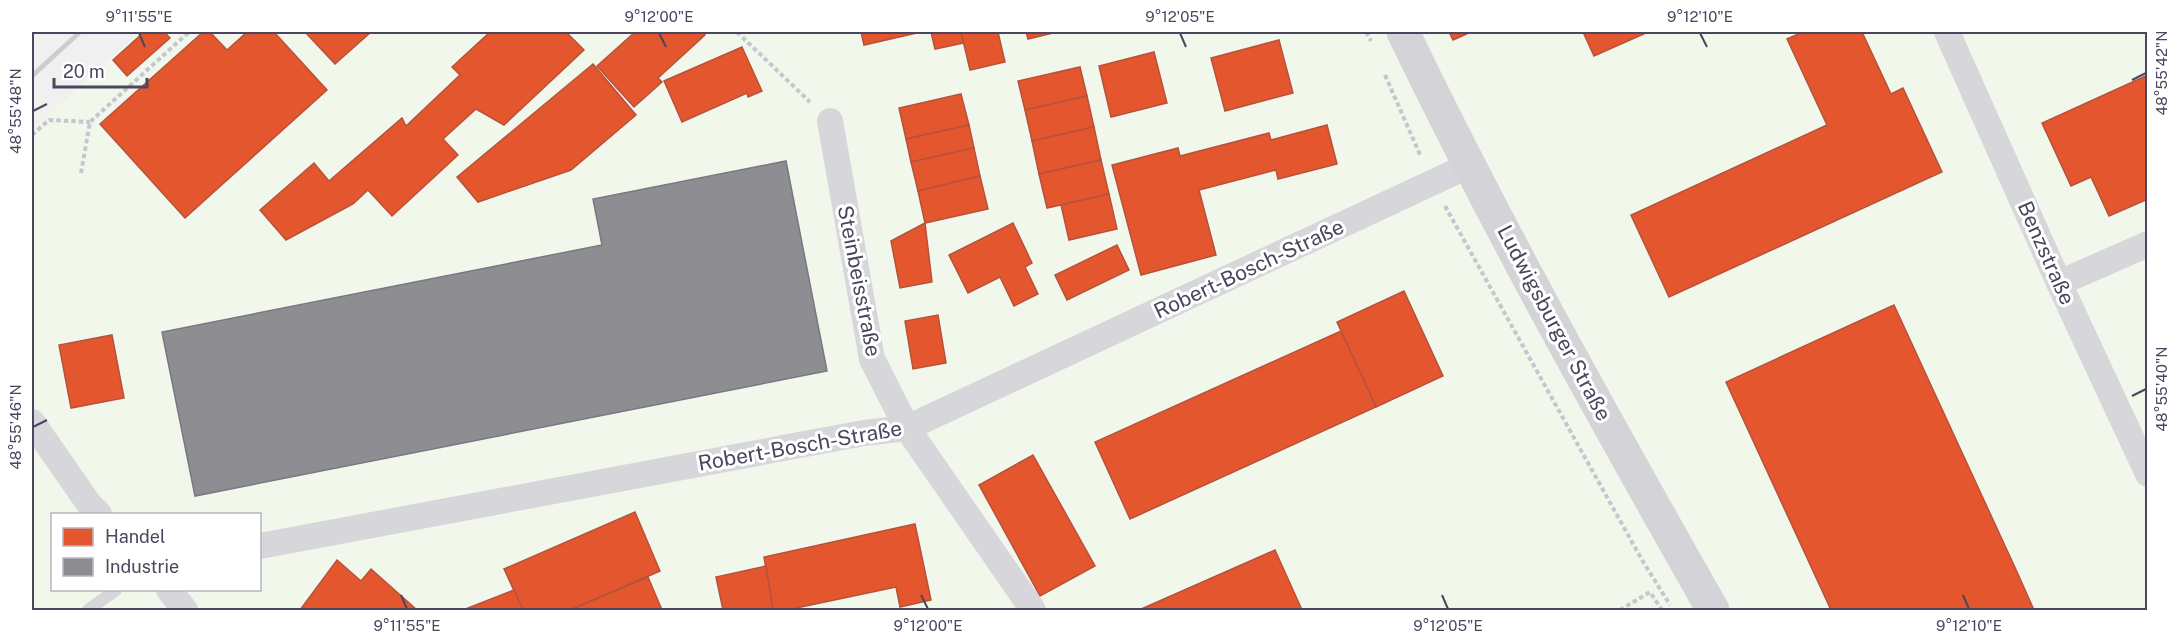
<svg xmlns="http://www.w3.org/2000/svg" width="2179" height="642" font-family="'Public Sans',sans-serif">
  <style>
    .commercial { fill: #f2f7eb; fill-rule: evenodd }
    .shops { fill: #e4572e; stroke: #b6523c; stroke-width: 1.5 }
    .industry { fill: #8d8d92; stroke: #797882; stroke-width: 1.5 }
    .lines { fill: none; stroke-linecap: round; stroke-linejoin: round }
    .path { stroke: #c0c9cf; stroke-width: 4; stroke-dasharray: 4.5 3; stroke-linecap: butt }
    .lane { stroke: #d6d6db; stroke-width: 12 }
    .street { stroke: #d6d6db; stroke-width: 26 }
    .secondary { stroke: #d4d3d8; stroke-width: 33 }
    .rail { stroke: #cdccd0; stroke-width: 4.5 }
    .ticks { fill: none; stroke: #4b465d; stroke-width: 2 }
    .labels { text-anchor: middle; stroke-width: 6; stroke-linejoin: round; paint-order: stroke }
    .street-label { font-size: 21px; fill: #4b465d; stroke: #fff }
    .neatline { fill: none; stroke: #4b465d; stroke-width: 2 }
    .ticks-label { font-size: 15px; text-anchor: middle; fill: #4b465d }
  </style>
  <rect width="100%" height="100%" fill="#f0f0f0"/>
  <path class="commercial" d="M139,32h2008v578h-2115v-480zM52,514h208v76h-208z"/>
  <g class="shops">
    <polygon points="144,32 164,32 170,38 127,76 113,60"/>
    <polygon points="203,32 210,32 227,50 247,32 274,32 327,90 185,218 100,124"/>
    <polygon points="305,32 371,32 335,64"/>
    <polygon points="490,32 566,32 584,50 504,125 476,109 443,139 458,155 392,216 368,190 353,204 286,240 260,210 314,163 329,181 402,118 406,126 460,75 452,67"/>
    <polygon points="635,32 702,32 705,35 658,78 662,82 634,107 597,66"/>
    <polygon points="861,32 921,32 864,45"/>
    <polygon points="931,32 961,32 964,43 935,49"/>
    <polygon points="961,32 998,32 1005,62 970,70"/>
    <polygon points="1026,32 1057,32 1028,39"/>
    <polygon points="1449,32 1471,32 1453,40"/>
    <polygon points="1583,32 1648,32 1594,56"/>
    <polygon points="1803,32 1862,32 1891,94 1903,88 1942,172 1669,297 1631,215 1827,125 1787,39"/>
    <polygon points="1279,40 1293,93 1225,111 1211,58"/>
    <polygon points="742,47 762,91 748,97 747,93 682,122 664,81"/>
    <polygon points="1154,52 1167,103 1111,117 1099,66"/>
    <polygon points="593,64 636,115 571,170 478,202 457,177"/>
    <polygon points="1080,67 1087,96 1025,110 1018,81"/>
    <polygon points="2148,75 2148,199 2109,216 2091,177 2071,186 2042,123"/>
    <polygon points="961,94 969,125 906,139 899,108"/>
    <polygon points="1087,96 1094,127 1032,141 1025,110"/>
    <polygon points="969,125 974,148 911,162 906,139"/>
    <polygon points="1327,125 1337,164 1278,179 1276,170 1199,190 1216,255 1141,275 1112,165 1178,148 1180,156 1269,133 1271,140"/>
    <polygon points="1094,127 1101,160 1039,174 1032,141"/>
    <polygon points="974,148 980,176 918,191 911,162"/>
    <polygon points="1101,160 1109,194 1047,208 1039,174"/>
    <polygon points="980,176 988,209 925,223 918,191"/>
    <polygon points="1109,194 1117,229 1069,240 1061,205"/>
    <polygon points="925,223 932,282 900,288 891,241"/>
    <polygon points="1013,223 1032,263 1025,267 1038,294 1014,306 1000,277 968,293 949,255"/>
    <polygon points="1117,245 1129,270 1067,300 1055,275"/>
    <polygon points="1404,291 1443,376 1376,407 1337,322"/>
    <polygon points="1894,305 2018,574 2034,610 1831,610 1726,382"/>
    <polygon points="938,315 946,363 913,369 905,321"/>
    <polygon points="1341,331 1376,407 1130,519 1095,442"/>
    <polygon points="112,335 124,398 71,408 59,345"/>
    <polygon points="1033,455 1095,566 1040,596 979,485"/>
    <polygon points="635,512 660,571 570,610 523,610 504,569"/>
    <polygon points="915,524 931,600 900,607 896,587 787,610 773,610 764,557"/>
    <polygon points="1275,550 1302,610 1139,610"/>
    <polygon points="337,560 361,581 371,569 417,610 300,610"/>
    <polygon points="766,566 773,610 723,610 716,577"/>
    <polygon points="648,577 662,610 570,610"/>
    <polygon points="514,590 523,610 463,610"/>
  </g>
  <polygon class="industry" points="786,161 827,371 195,496 162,332 602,245 593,199"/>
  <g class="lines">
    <g class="path">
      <polyline points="737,32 810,102"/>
      <polyline points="1366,32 1371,41"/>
      <polyline points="1385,75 1421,157"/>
      <polyline points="32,135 49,120 90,122"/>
      <polyline points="81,173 90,122 189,32"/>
      <polyline points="1445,206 1642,560 1670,605"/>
      <polyline points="1620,610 1650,592 1662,610"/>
    </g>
    <polyline class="lane" points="88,610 116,590"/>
    <g class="street">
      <polyline points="1947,32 2059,283 2148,474"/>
      <polyline points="830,121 872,359 907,428 1033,610"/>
      <polyline points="2059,283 2148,244"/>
      <polyline points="32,422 89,504 99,514"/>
      <polyline points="260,546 864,433 907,428 1470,165"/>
      <polyline points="169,590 185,610"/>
    </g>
    <path class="secondary" d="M1403,32c95,197 202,388 310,578"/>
    <polyline class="rail" points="32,76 80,32"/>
  </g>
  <path class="ticks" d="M139,33l6,14M659,33l7,14M1180,33l6,14M1700,33l7,14M2132,80l14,-7M33,111l14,-7M2132,396l14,-7M33,427l14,-7M401,595l6,14M921,595l7,14M1442,595l6,14M1963,595l6,14"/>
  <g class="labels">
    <g class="street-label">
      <text transform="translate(2046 253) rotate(66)" y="7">Benzstraße</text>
      <text transform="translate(1249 269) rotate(-25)" y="7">Robert-Bosch-Straße</text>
      <text transform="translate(859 281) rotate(79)" y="7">Steinbeisstraße</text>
      <text transform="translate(1554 323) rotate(62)" y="7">Ludwigsburger Straße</text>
      <text transform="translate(800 446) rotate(-10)" y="7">Robert-Bosch-Straße</text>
    </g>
  </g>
  <rect width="2179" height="642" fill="none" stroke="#ffffff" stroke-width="66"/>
  <rect x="51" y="513" width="210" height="78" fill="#ffffff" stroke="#b7b5be" stroke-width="1.5"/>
  <rect x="63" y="528" width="30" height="18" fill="#e4572e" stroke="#b7b5be" stroke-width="1.5"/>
  <text x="105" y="543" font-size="18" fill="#4b465d">Handel</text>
  <rect x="63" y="558" width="30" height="18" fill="#8d8d92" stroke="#b7b5be" stroke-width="1.5"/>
  <text x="105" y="573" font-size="18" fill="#4b465d">Industrie</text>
  <path d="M54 78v9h93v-9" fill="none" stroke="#4b465d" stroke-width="3"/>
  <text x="63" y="78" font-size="18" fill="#4b465d" stroke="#ffffff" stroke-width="4.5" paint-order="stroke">20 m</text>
  <rect x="33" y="33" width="2113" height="576" class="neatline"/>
  <g class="ticks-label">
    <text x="139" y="22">9°11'55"E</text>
    <text x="659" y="22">9°12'00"E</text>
    <text x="1180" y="22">9°12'05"E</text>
    <text x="1700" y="22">9°12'10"E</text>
    <text transform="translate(2162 73) rotate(-90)" y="5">48°55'42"N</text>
    <text transform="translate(16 111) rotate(-90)" y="5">48°55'48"N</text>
    <text transform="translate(2162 389) rotate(-90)" y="5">48°55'40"N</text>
    <text transform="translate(16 427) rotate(-90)" y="5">48°55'46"N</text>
    <text x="407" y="631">9°11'55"E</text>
    <text x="928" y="631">9°12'00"E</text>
    <text x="1448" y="631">9°12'05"E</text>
    <text x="1969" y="631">9°12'10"E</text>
  </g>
</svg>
